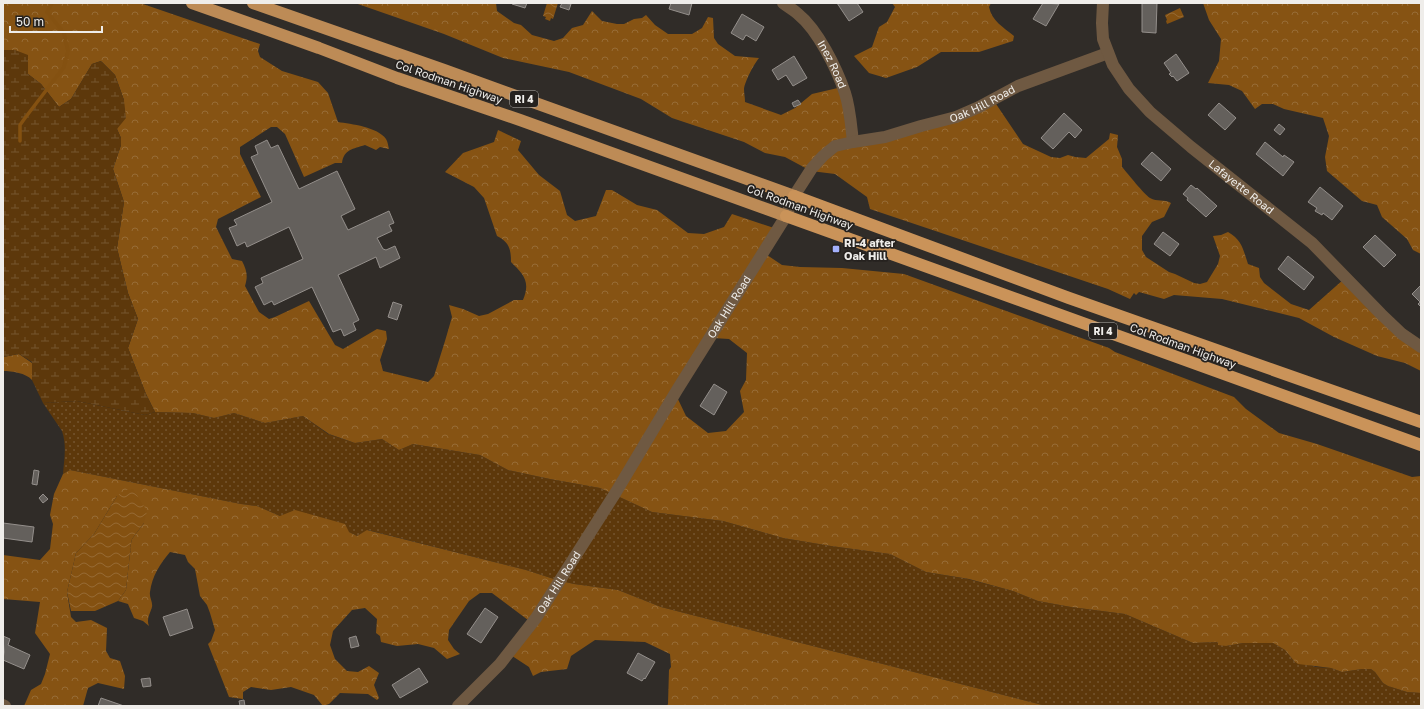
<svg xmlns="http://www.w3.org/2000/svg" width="1424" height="709" font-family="'Golos Text',sans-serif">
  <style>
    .grass { fill: url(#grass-dots) }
    .forest { fill: url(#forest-crowns); fill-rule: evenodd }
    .wetland { fill: url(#wetland-marsh) }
    .water { fill: url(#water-waves) }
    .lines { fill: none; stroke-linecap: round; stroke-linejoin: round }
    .stream { stroke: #845111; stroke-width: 3.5 }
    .building { fill: #64605c; stroke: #948f8b }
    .minor { stroke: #6f5942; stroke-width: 12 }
    .tertiary { stroke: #6f5942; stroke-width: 12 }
    .trunk { stroke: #bd8b56; stroke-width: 12 }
    .motorway { stroke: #ca9359; stroke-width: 12 }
    .poi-dot { fill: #a4b1fc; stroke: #26221f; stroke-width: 1.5 }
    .labels { text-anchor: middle; stroke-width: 3.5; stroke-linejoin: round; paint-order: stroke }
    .shield { fill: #26221f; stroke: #b3b0ad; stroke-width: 1 }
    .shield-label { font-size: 10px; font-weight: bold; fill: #efedea }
    .street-label { font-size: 11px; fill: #efedea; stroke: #26221f }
    .poi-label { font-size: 11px; font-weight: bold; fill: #efedea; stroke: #26221f; text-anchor: start }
  </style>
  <defs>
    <pattern id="grass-dots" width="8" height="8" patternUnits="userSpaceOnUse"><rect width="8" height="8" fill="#5d380b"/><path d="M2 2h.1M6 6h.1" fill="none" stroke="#75552f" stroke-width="1.8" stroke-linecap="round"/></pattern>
    <pattern id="forest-crowns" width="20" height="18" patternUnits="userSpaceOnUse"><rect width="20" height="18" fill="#865313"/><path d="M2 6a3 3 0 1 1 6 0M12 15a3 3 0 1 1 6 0" fill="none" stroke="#976c36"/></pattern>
    <pattern id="wetland-marsh" width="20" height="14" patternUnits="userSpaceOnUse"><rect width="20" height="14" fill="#5d380b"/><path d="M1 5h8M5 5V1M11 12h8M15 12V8" fill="none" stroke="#75552f"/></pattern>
    <pattern id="water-waves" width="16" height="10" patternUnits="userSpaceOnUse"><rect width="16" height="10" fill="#845111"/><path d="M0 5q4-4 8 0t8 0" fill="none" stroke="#966a34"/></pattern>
  </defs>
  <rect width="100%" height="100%" fill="#302c28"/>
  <path class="grass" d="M77,401l68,14 10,-3 38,1 21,5 20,-5 31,10 38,-7 25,18 27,9 27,-4 17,11 14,-6 67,11 28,15 42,9 50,9 52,24 71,9 60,17 48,8 59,8 36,18 42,7 45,12 25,10 33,6 54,7 68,29 25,-1 8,4 17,-3h30l12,7 9,11 22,6 15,1 11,4 20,-3h9l4,3 8,11 5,3 19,6 14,1v13h-375l-385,-99 -43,-17 -44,-6 -17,-4 -31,-10 -158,-40 -11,6 -8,-4 -69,-16 -23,-10 -16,-2 -171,-34 -7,4c1,-14 4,-28 -1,-43l-19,-28z"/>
  <g class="forest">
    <path d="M3,3h137l120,41 -2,7 2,6 22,14 36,11 10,11 10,29c13,2 40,5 48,17 2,3 2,7 3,10l-9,-2 -4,3 -11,-5c-12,4 -21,4 -23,18h-7l-31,14 -19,-43 -8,-7h-6l-31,20v7l21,43 -43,22 -2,8 16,32 10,2c5,10 6,15 3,25l14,26 10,7 6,-2 34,-16 26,44 8,4 34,-20 9,2 1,8 -7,21 3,11 45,11 6,-6 11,-35 7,-24 -3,-12 14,4 16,7 9,-2 26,-14h9c8,-19 0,-26 -12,-38 0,-13 -2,-20 -14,-26l-13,-38 -10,-11 -29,-15 18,-19 31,-11 4,-12 23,11 -3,9 21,25 21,16 7,24 8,6 21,-5 10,-26h6l25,15 20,5 31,23 16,1 20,-7 8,-13 45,15 -13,24 18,12 18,2 42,1 62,6 205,74 6,4 119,45 12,12 33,24 38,11 95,33 9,-1v217l-14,-1 -19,-6 -5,-3 -8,-11 -4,-3h-9l-20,3 -11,-4 -33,-4 -4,-3 -9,-11 -12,-7h-30l-17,3 -8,-1v-3l-25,1 -68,-29 -54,-7 -33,-6 -25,-10 -44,-12 -43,-7 -36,-18 -59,-8 -48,-8 -60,-17 -71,-9 -52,-24 -50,-9 -42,-9 -28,-15 -67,-11 -14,6 -17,-11 -27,4 -26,-9 -26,-18 -38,7 -31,-10 -20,5 -21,-5 -38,-1 -9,-18 -18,-46 10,-29 -10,-26 -11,-45 7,-46 -11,-33 8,-24v-7l-4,-9 7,-29 -9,-25 -14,-14 -9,3 -21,35 -12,8 -18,-23 -13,-10 -13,-24h-12zM713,338l16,1 18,14 -1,27 -6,11 4,21 -18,19 -18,2 -22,-17 -10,-21z"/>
    <path d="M355,3h141l1,8 17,12 7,2 11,10 22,6 9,-3 9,-10 11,-3 9,-14 10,10 15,3h7l10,-5 8,-1 4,-3 9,10 13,9h24l10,-6 6,-11 5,1 1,20 4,6 17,12 24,2c-5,6 -14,23 -15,31 0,4 1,9 1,13l36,13 14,-7 17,-14 30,-7 15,54 137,-40 29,43 28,13 9,1 8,-3 7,2 11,1 23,-19 1,-6 8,2 -1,12 5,12v8c7,8 21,26 28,31 7,4 14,1 21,5l-7,14 -12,5 -10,14v14l4,7 23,15 6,2 19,9 6,1 7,-2 11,-18 2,-8 -7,-20 8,-1 7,-3c14,8 15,17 20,32l11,4 1,9 4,6 27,21 18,6 35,-31 77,66v26l-16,-8 -28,-7 -43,-19 -35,-19 -77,-19 -48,-4 -10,4 -25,-7 -3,3 -2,-2 -4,6 -22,-10 -238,-80 -3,-12 -32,-23 -24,-3 -26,-14 -20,-4 -21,-11 -72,-24 -31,-19 -72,-27 -66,-14 -59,-24z"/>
    <path d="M892,3h99l-2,4c3,14 14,20 25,29l-1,5 -34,11h-38l-24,15 -31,11 -17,-5 -15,-17 18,-9 7,-20 8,-5 8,-15z"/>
    <polygon points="1203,3 1421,3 1421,254 1413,250 1407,239 1382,217 1377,205 1362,201 1327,171 1325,157 1329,136 1323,118 1284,109 1273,104 1262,104 1255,109 1242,91 1229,85 1208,83 1219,61 1221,39 1209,20"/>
    <path d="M19,354l13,9v17c-6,-7 -20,-9 -29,-9v-14z"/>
    <path d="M70,470l171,34 16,2 23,10 15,-6 50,14 4,8 8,4 10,-6 159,40 31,10 17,4 44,6 43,17 385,99h-379l1,-2 1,-34 2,-3 -1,-13 -25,-12 -50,-2 -24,16 -4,13 -26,3 -8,4 -4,-9 -23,-15 22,-32 -36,-27h-12l-11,8 -20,29 -1,10 6,9 6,5 -13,5 -13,-11 -16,-4 -21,2 -16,-4 -1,-6 -4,-3 1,-14 -12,-11 -13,2 -19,21 -3,14 5,14 12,12 11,1 11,-6 10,7 -5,12 5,13 -2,2 -9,-6 -28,-1 -11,11 -6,2 -9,-11 -23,-8 -20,3 -20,-3 -8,5v7l-14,-2 -21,-53 3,-3 4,-11 -5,-17 -3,-8 -7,-9 -5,-27 -7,-7 -3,-7 -15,-3c-10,12 -18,24 -20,40 -1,5 3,10 2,15 -2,7 -6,12 -3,19l-6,-5 -9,-3 -6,-14 -10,-3 8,-11 4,-37 1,-3 -1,-2 2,-9 12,-16 -27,-27 -23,38 -18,19 -9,39 4,25 5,5 15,-2 16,8 -1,23 4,7 10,3 5,15 -1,13 -26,-6 -10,5 -5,18h-59l7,-16 10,-6 4,-10 5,-20 -15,-21 5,-31 -37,-3v-44l37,5 10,-11 3,-25 -3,-9 4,-21 9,-20z"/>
  </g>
  <polygon class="wetland" points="3,50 15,50 28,55 28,74 41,84 59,107 71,99 92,64 101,61 115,75 124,100 126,118 117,129 121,138 121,145 113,169 124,202 117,248 128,293 138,319 128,348 146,394 155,412 145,415 77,401 43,403 32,380 32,362 19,354 3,357"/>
  <g class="water">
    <polygon points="547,3 558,3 553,19 551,18 550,21 545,19 546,17 543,16"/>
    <polygon points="1180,8 1184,17 1167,24 1166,21 1167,20 1165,15"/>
    <polygon points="133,489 147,511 144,523 132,539 130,548 131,550 130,553 126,590 118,601 95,611 71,611 67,592 76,553 94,534 117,496 125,490"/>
  </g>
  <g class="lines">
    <polyline class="stream" points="20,141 20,125 25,118 64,67 68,51 64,33 47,12 52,3"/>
  </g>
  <g class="building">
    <polygon points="512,3 527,3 525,8 512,4"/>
    <polygon points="562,3 571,4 569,10 560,7"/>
    <polygon points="671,3 692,3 689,15 669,9"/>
    <polygon points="837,3 857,3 863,12 849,21"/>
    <polygon points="1043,3 1059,4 1046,26 1033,19"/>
    <polygon points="1142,3 1157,3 1156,33 1142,32"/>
    <polygon points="742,14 764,27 756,41 746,35 743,40 731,33"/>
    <polygon points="1176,54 1189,73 1177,81 1173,76 1172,77 1169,74 1171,73 1164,63"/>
    <polygon points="794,56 807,78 793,86 786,75 778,80 772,70"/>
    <polygon points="798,100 801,104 794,107 792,103"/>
    <polygon points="1219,103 1236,118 1225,130 1208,115"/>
    <polygon points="1064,113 1082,130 1075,138 1069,132 1053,149 1041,138"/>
    <polygon points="1279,124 1285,129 1280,135 1274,130"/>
    <polygon points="267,140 271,148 278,145 299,189 337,171 355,209 341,216 348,230 389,211 394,223 389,225 392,231 377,238 383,249 386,250 395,246 400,258 380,268 376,257 338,275 359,320 353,323 356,330 344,336 341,329 333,332 312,287 274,305 272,301 264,305 255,287 263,283 261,278 303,259 289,227 247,247 245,242 237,246 229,228 237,225 234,220 272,202 251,157 258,154 255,146"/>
    <polygon points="1265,142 1283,157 1284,155 1294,162 1283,176 1256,154"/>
    <polygon points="1152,152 1171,169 1161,181 1141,164"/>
    <polygon points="1191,185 1196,189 1197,188 1217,206 1206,217 1187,200 1188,198 1183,194"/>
    <polygon points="1320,187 1343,206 1332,220 1323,213 1322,215 1315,211 1317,208 1308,202"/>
    <polygon points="1163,232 1179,244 1170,256 1154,244"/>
    <polygon points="1375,235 1396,255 1384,267 1363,247"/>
    <polygon points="1288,256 1314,277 1304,290 1278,269"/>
    <polygon points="1421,285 1421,307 1418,304 1420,302 1412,294"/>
    <polygon points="393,302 402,305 397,320 388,317"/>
    <polygon points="714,384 727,392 714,415 700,406"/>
    <polygon points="34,470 39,471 37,485 32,484"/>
    <polygon points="43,494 48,499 43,503 39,498"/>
    <polygon points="3,523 34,527 32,542 3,538"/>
    <polygon points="485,608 498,617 481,643 467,634"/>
    <polygon points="187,609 193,628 170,636 163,617"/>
    <polygon points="3,636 10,639 8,645 30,655 24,669 3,660 4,652"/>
    <polygon points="356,636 359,646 351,648 349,638"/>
    <polygon points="638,653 655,662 645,679 644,678 642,681 627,673"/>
    <polygon points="419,668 428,682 400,698 392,685"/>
    <polygon points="150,678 151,686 143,687 141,679"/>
    <polygon points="101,698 124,706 98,706"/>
    <polygon points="244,700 245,706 240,706 239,701"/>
  </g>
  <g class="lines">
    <g class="minor">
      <path id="s1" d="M783,3c5,4 11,7 15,11 20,16 39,55 47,79 5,15 6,32 8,49"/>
      <path id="s2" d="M794,196l18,-28 11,-12 12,-10 18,-4 32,-5 36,-11 35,-9 23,-10 39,-21 90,-33"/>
    </g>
    <g class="tertiary">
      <path id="s3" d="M1103,3l-1,20 1,16 10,26 16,24 21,23 41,35 121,96 69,71 21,20 19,13"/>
      <polyline points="3,705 5,706"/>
      <path id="s4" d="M458,706l42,-42 36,-46 80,-126 61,-102 109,-174 8,-20"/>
    </g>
    <g class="trunk">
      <polyline points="192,3 319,48 397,78 520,120 786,216"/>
      <polyline points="253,3 444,70 794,196"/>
    </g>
    <g class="motorway">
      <polyline points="794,196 1069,298 1421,422"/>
      <polyline points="786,216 1421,445"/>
    </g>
  </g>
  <rect class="poi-dot" x="832" y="245" width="8" height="8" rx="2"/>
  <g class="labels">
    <g class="shield">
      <rect x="510" y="91" width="28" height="16" rx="3"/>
      <rect x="1089" y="323" width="28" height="16" rx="3"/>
    </g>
    <g class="shield-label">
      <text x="524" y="103">RI 4</text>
      <text x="1103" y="335">RI 4</text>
    </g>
    <g class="street-label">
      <text dy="4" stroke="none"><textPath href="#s1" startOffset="80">Inez Road</textPath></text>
      <text transform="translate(449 82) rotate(19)" y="4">Col Rodman Highway</text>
      <text dy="4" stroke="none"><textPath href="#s2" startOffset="219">Oak Hill Road</textPath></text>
      <text dy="4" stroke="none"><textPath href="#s3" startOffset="242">Lafayette Road</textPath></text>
      <text transform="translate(800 207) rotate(20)" y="4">Col Rodman Highway</text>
      <text dy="4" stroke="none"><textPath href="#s4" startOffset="484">Oak Hill Road</textPath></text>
      <text transform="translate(1183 346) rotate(20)" y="4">Col Rodman Highway</text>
      <text dy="4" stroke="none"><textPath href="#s4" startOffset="160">Oak Hill Road</textPath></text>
    </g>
    <g class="poi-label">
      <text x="844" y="247">RI-4 after<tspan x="844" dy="13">Oak Hill</tspan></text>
    </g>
  </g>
  <rect width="1424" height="709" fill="none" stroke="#efedea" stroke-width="8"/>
  <path d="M10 26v6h92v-6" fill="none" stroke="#efedea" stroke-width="2"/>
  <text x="16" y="26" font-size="12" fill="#efedea" stroke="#26221f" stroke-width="3" paint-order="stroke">50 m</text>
</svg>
